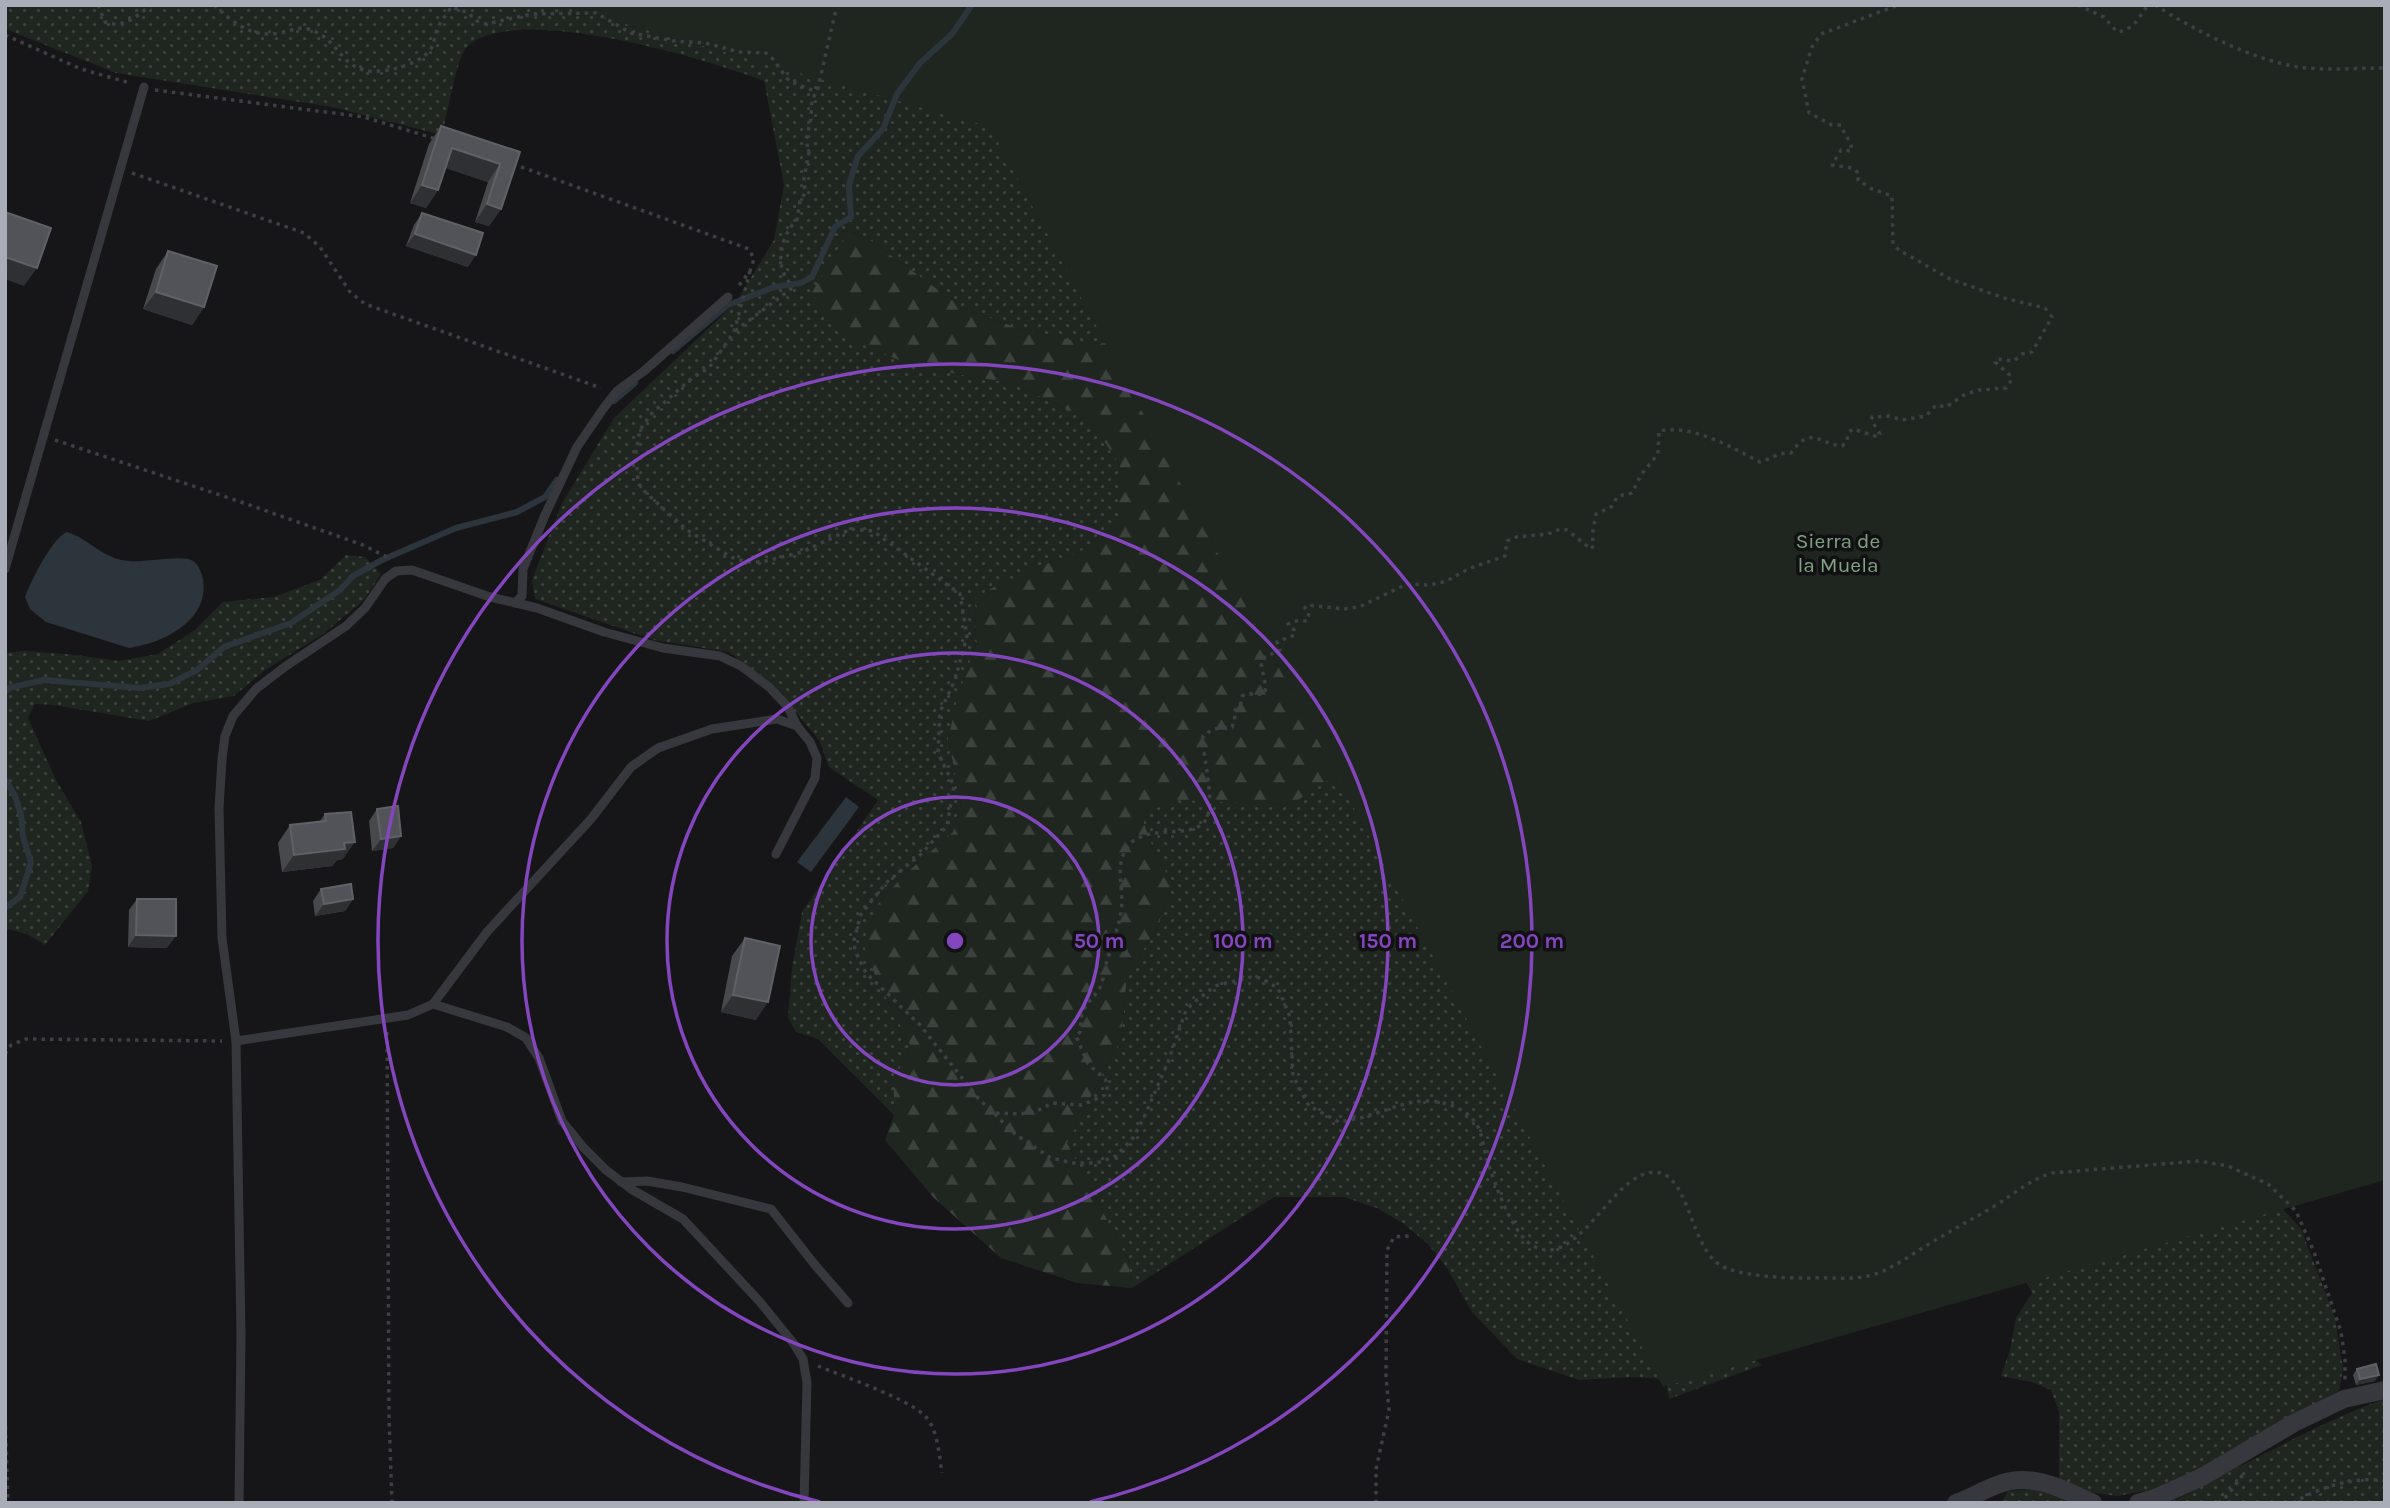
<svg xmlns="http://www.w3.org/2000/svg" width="2390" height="1508" font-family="Karla,sans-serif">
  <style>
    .grass { fill: url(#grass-dots) }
    .forest { fill: url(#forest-firs) }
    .park { fill: #1e261f }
    .water { fill: #2c353c }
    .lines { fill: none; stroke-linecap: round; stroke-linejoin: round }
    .stream { stroke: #2c353c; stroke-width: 6 }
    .path { stroke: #3d3f44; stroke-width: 3.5; stroke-dasharray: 3.5 5; stroke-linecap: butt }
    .lane { stroke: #37383d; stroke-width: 9 }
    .street { stroke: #37383d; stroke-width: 18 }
    .wall { fill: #47494d }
    .shaded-wall { fill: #2f3033 }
    .building { fill: #525359; stroke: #5f6168; stroke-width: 2 }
    .ring { fill: none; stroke: #8446be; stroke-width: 3.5 }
    .labels { text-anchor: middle; stroke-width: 7; stroke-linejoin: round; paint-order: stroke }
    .park-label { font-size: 21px; fill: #7fa381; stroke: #111113 }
    .centre { fill: #8446be; stroke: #111113; stroke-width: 3.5 }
    .ring-label { font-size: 21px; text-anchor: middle; font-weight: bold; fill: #8446be; stroke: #111113; stroke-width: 7; stroke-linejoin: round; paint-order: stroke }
  </style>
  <defs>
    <pattern id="grass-dots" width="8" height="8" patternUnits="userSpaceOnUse" patternTransform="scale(1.75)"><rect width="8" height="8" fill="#1e261f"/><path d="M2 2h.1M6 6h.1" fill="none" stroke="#3c433d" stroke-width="1.8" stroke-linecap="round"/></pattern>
    <pattern id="forest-firs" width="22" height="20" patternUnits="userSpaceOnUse" patternTransform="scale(1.75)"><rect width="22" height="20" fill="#1e261f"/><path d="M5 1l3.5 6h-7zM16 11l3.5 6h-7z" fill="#3c433d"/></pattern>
  </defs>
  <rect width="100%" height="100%" fill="#161618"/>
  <g class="grass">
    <path d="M5,5h1304l-153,339 -72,-1 -67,-15 -54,-20 -93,-68 -20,-9 65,136 96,16 79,37 30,45 -1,56 -39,31 -43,15 -62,31 1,46 -18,53 -10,41 13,66 -8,28 -50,44 -25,28 -3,71 35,70 -16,36v34l-76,-76 -22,-7 -8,-14 4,-50 10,-56 76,-112 -49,-33 -10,-27 -46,-55 -44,-33 -75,-12 -119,-41 -3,-19 30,-77 52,-85 122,-116 38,-62 10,-55 -20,-104c-57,-22 -252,-81 -298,-33 -9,10 -20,71 -24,87l-110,-28 -216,-34 -111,-44z"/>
    <polygon points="2385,58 2276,1201 2301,1229 2335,1318 2343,1369 2339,1391 2209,1465 2150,1490 2117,1496 2090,1492 2059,1479 2059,1412 2051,1390 2032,1382 2001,1376 2010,1350 2016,1318 2032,1293 2023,1275 1743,1350 1762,1365 1669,1399 1666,1383 1654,1378 1632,1377 1579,1380 1517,1359 1472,1312 1447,1268 1428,1244 1404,1224 1377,1208 1344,1197 1274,1197 1132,1288 1128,1260 1067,1143 1121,1039 1127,976 1157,928 1173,883 1156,857 1141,815 1176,799 1290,805"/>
    <polygon points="346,555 365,557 381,574 364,600 323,634 265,670 234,696 193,703 149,721 54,705 35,704 28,718 56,780 81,822 92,866 88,891 45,945 27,934 8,929 5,933 5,653 25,651 76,655 119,661 158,654 195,630 223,602 274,597 320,580"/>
    <path d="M2385,1399v104h-217c21,-8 39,-20 58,-30 53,-26 104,-55 159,-74z"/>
    <polygon points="2035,1489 2079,1503 2001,1503 2008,1491"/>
  </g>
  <polygon class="forest" points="849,231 870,240 963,308 1017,328 1084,343 1156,344 1356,763 1290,805 1176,800 1141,815 1156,857 1173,883 1157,928 1127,976 1121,1039 1067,1143 1128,1260 1132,1288 1077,1283 1001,1258 933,1197 885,1140 894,1115 894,1081 910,1045 875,975 863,943 878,904 903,876 953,832 961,804 948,738 958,697 976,644 975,598 999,584 1037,567 1080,552 1118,521 1120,465 1090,420 1011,383 915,367 852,340 811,294"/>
  <polygon class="park" points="558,5 2385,5 2385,1180 1663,1387 990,127"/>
  <g class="water">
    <path d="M67,532c23,7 35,27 62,29 17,2 53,-7 64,0 6,4 8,11 10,18 7,41 -39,64 -74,69l-83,-26 -16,-13 -5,-12c6,-16 27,-59 42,-65z"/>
    <polygon points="846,797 859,807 811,872 797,862"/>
  </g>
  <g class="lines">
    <g class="stream">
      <polyline points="673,351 728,305 774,287 801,283 812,277 835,227 851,217 849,185 858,156 883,129 897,94 920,63 952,34 972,5"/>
      <polyline points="614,401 635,383"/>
      <polyline points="5,692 9,688 44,680 139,688 169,684 197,670 224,647 291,623 340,590 353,576 382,560 456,528 517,512 545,497 557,480"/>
      <polyline points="5,779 15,796 21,815 23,836 31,863 20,897 5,908"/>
    </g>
    <g class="path">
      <path d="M98,5l7,17c19,7 32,-6 46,-17"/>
      <path d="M214,5c20,18 37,33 66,28 12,-2 19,-8 31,-3 23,8 27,27 45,37 17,11 63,-1 74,-17 5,-7 4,-13 7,-20 3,-9 10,-15 14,-23l16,5 10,9 9,3 46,-10 64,-1 35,20 43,8 32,2 33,9 27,1 6,5 17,23 28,11"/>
      <path d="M2078,5l26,12 13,15c17,-2 22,-15 31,-27"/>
      <path d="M2155,5c39,25 98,55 143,62 29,4 58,1 87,1"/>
      <polyline points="5,35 81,69 130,83"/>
      <polyline points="155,90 364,117 436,139"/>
      <polyline points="513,164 749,249 754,259 750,271 737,288"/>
      <polyline points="132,173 304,233 320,247 350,292 365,304 601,388"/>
      <path d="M750,271l-16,61 -25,36 -17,10 -42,37 -10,15 -4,22 2,31 8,10 41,37 44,27 15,5h16l40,-10 49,-23 22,2 87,63 7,42 -12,44 -15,32 -2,41 16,33 -7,40 -26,28 -35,29 -25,31 -7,26 1,11 11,22 54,52 58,73 37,36 36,24 22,5h24l19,-7 17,-18 12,-23 23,-53 17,-49 6,-8 24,-19 36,-9 10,1 17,10 12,29 3,59 16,30 30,16c10,-2 21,-3 31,-7 18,-5 36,-14 56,-14 20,0 44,8 53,28 4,10 5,21 8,31 8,23 25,76 48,87 42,20 75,-66 113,-74 44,-10 39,81 78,95 25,9 57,10 84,10 19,-1 39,2 58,-2 22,-5 41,-20 61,-32 21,-13 42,-24 64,-37 20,-12 36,-27 59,-34l147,-12 29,5 40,18 28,27 18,41 27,80 4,27v21"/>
      <path d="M735,331l56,-42c0,-7 -4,-8 -7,-15 -8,-16 0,-43 13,-54l3,-19 5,-8 -1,-15 5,-26 -3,-12 5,-21 1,-20 5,-7 20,-87"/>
      <polyline points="55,440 241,502 363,545 391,559"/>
      <polyline points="387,1032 389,1416 392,1503"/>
      <polyline points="5,1054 11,1045 26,1039 222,1041"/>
      <path d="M996,1113c20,1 38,3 55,-10l31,2 23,-10 3,-10 -3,-6 -17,-15 -12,-28 4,-4c1,-7 0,-15 3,-21 5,-10 14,-16 18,-26 3,-7 3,-14 5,-21 5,-17 12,-34 15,-52 4,-21 -7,-43 5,-63 18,-28 64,-8 79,-28 12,-17 -3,-64 -2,-85l10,-7 19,-2 3,-7 -1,-9 7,-8 1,-7 4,-2h18l2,-6 -5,-25 4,-6 15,-7 -3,-8 18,-7 -1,-5 -6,-6 6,-3h13l2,-8 -4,-5 2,-3 37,4 15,-2 48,-23 23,1 17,-4 21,-12 37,-13 2,-15 9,-4 32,-3 12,-5 7,1 24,19 3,-4 -2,-9 4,-22 15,-7 7,-11 14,-3 9,-18 17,-21 1,-23c33,-7 72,16 101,31 11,-3 19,-10 31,-9 20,-28 26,-10 51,-7l4,-3 3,-11 4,-3 25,8 2,-3 -8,-13v-4l17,-1 13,4 24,-4 10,-11 10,2 18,-12 14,-5 28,-2 4,-5 1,-7 -16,-14 2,-3 17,2 8,-7 10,-2 20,-35 -7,-9 -41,-10 -54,-19 -51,-29 -6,-6 -1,-48 -20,-7 -14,-9 1,-7 -7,-5 -20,-3 9,-15 11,1c-1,-11 -8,-16 -11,-26h-9l-23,-12 -7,-34 10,-32 9,-13 77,-29"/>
      <path d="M818,1366c27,11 86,31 106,49 14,13 15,40 18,58"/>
      <polyline points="5,1409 8,1503"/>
      <polyline points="1376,1503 1376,1469 1389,1410 1386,1376 1387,1250 1394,1237 1410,1236"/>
      <polyline points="2218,1503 2228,1495 2244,1473"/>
      <path d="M2293,1503c27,-16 61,-27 92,-22"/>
    </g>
    <g class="lane">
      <polyline points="5,569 144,87"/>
      <polyline points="515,603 522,596 523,569 545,515 577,447 603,409 617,391 644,371 728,297"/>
      <polyline points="433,1004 507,1027 526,1038 539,1058 562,1121 583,1147 606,1170 631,1189 683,1219 760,1302 794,1344 803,1359 807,1383 804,1503"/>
      <polyline points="236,1041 408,1015 433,1004 487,932 591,819 631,767 658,748 712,729 777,719 797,726 810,742 817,758 815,778 776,854"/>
      <polyline points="621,1182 647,1181 682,1187 771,1209 815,1265 848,1303"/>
      <polyline points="239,1503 241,1335 236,1041 222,938 219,808 222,759 225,736 233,716 256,689 286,666 346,626 365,608 385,579 396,571 412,570 490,597 537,608 604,632 663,648 720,656 741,666 769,687 788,707 797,726"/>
    </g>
    <g class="street">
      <path d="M1956,1503c15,-5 27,-13 41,-18 33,-14 66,4 96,18"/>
      <polyline points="2138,1503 2155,1498 2202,1477 2294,1423 2344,1399 2385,1390"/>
    </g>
  </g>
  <g class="wall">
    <polygon points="441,126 520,152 501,209 489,226 475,222 488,182 446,168 438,190 426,208 410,203 429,144"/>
    <polygon points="422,213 468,267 406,246 414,225"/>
    <polygon points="168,251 204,307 192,325 143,309 156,269"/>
    <polygon points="377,809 401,836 393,848 372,851 369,821"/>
    <polygon points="325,814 343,859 337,860 332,866 282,872 278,843 290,825 320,821"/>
    <polygon points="321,889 353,899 345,911 315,916 313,901"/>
    <polygon points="137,899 167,948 128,947 129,910"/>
    <polygon points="745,938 756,1020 721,1012 732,956"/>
    <polygon points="2357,1369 2375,1381 2356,1385 2353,1375"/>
  </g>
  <g class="shaded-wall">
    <polygon points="452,148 500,164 488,182 440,166"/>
    <polygon points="422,185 438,190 426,208 410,203"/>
    <polygon points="487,204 501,209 489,226 475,222"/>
    <polygon points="415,234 476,255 468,267 406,246"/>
    <polygon points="5,257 37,268 24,286 5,279"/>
    <polygon points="156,292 204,307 192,325 143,309"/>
    <polygon points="401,836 393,848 372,851 381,839"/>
    <polygon points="355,842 343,859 337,860 332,866 282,872 294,855 344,843"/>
    <polygon points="353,899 345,911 315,916 324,904"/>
    <polygon points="136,935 176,936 167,948 128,947"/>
    <polygon points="733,995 768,1002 756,1020 721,1012"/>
    <polygon points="2379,1375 2375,1381 2356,1385 2360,1379"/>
  </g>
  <g class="building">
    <polygon points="441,126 520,152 501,209 487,204 500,164 452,148 438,190 422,185"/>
    <polygon points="5,212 51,228 37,268 5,257"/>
    <polygon points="422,213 483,233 476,255 415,234"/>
    <polygon points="168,251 217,266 204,307 156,292"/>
    <polygon points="398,806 401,836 381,839 377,809"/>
    <polygon points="351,812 355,842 344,843 345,849 294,855 290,825 326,821 325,814"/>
    <polygon points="351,884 353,899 324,904 321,889"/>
    <polygon points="137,899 176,899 176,936 136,935"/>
    <polygon points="745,938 780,946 768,1002 733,995"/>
    <polygon points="2376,1364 2379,1375 2360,1379 2357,1369"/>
  </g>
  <g class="ring">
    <circle cx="955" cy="941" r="144"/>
    <circle cx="955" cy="941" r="288"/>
    <circle cx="955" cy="941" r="433"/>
    <path d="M820 1502A577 577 0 1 1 1090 1502"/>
  </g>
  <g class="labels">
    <g class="park-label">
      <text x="1838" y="548">Sierra de<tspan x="1838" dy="24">la Muela</tspan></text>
    </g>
  </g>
  <circle cx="955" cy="941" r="10" class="centre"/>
  <g class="ring-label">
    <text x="1099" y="948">50 m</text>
    <text x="1243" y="948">100 m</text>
    <text x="1388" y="948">150 m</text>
    <text x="1532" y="948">200 m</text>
  </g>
  <rect width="2390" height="1508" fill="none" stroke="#a8adb8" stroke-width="14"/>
</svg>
